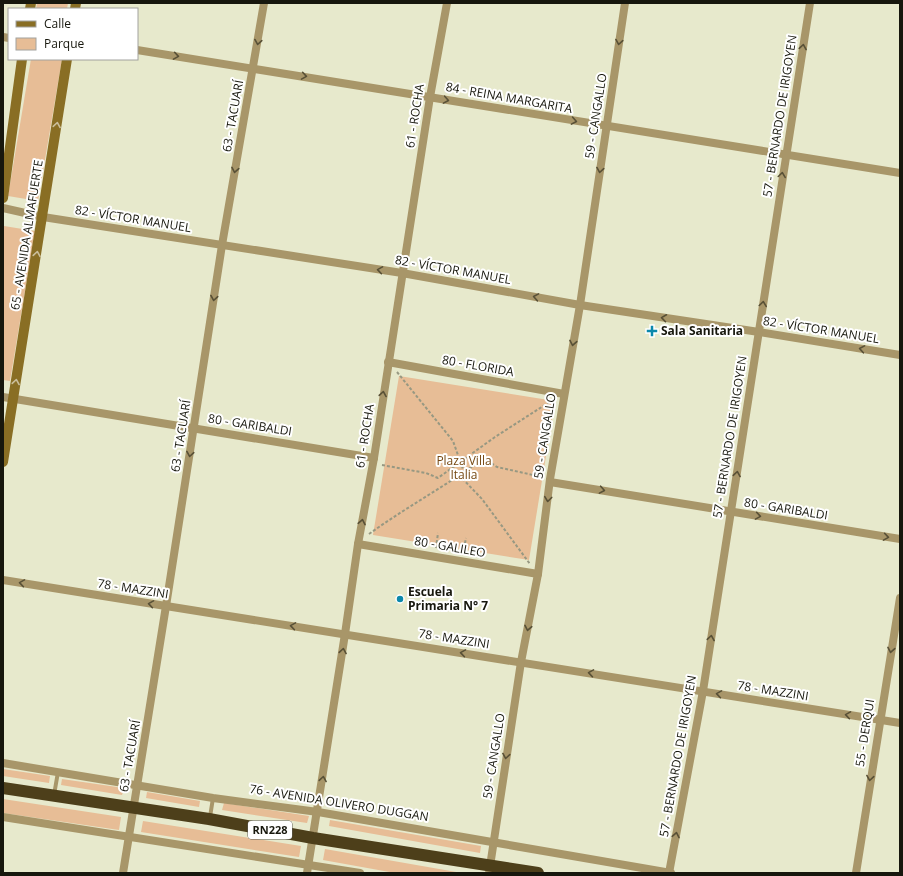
<svg xmlns="http://www.w3.org/2000/svg" width="903" height="876" font-family="'Open Sans',sans-serif">
  <style>
    .green { fill: #e7bd96 }
    .lines { fill: none; stroke-linecap: round; stroke-linejoin: round }
    .path { stroke: #979882; stroke-width: 2; stroke-dasharray: 3 2; stroke-linecap: butt }
    .lane { stroke: #a89669; stroke-width: 4 }
    .street { stroke: #a89669; stroke-width: 8 }
    .secondary { stroke: #896e24; stroke-width: 10 }
    .highway { stroke: #4d3f1a; stroke-width: 12 }
    .oneway { stroke: #585036 }
    .oneway2 { stroke: #cabe9c }
    .poi-dot { fill: #0b88ab; stroke: #fff; stroke-width: 1.5 }
    .labels { text-anchor: middle; stroke-width: 4; stroke-linejoin: round; paint-order: stroke }
    .shield { fill: #fff; stroke: #5d5d56; stroke-width: 1 }
    .shield-label { font-size: 11px; font-weight: bold; fill: #17170d }
    .street-label { font-size: 12px; fill: #17170d; stroke: #fff }
    .poi-label { font-size: 12px; font-weight: bold; fill: #17170d; stroke: #fff; text-anchor: start }
    .park-label { font-size: 12px; fill: #754812; stroke: #fff }
  </style>
  <rect width="100%" height="100%" fill="#e7e9cc"/>
  <g class="green">
    <polygon points="37,3 68,3 67,9 36,9"/>
    <polygon points="31,59 62,59 38,201 8,196"/>
    <polygon points="4,226 35,231 10,381 3,380"/>
    <polygon points="399,376 555,401 529,560 373,535"/>
    <polygon points="3,769 50,776 49,783 3,776"/>
    <polygon points="62,779 124,788 122,795 61,785"/>
    <polygon points="147,792 200,801 199,807 146,798"/>
    <polygon points="3,799 121,817 119,830 3,813"/>
    <polygon points="224,803 309,816 307,823 222,810"/>
    <polygon points="330,820 481,846 480,853 329,826"/>
    <polygon points="143,821 301,846 299,857 141,832"/>
    <polygon points="325,849 462,873 395,873 323,860"/>
  </g>
  <g class="lines">
    <g class="path">
      <polyline points="397,372 453,441 464,472"/>
      <polyline points="382,465 426,473 438,478 495,437 551,401"/>
      <polyline points="459,475 482,499 530,564"/>
      <path d="M369,534c36,-26 75,-47 111,-73h8l9,6 45,10"/>
      <polyline points="436,548 438,533"/>
      <polyline points="463,553 466,538"/>
    </g>
    <g class="lane">
      <polyline points="54,795 58,772"/>
      <polyline points="210,817 213,798"/>
    </g>
    <g class="street">
      <polyline points="3,37 9,38"/>
      <polyline points="137,50 900,173"/>
      <polyline points="3,208 43,217 402,273 580,305 759,332 900,355"/>
      <polyline points="388,362 564,394"/>
      <polyline points="3,397 374,458"/>
      <polyline points="550,482 900,539"/>
      <polyline points="358,544 538,574"/>
      <polyline points="3,580 900,723"/>
      <polyline points="3,763 213,798 318,812 671,873"/>
      <polyline points="3,817 360,873"/>
      <polyline points="123,873 166,606 222,245 264,3"/>
      <polyline points="307,873 345,634 358,544 374,458 430,97 447,3"/>
      <polyline points="489,873 521,662 538,574 550,479 580,305 625,3"/>
      <polyline points="669,873 703,691 810,3"/>
      <polyline points="856,873 900,598"/>
    </g>
    <g class="secondary">
      <polyline points="30,9 31,3"/>
      <polyline points="75,9 76,3"/>
      <polyline points="3,198 22,59"/>
      <polyline points="3,462 67,59"/>
    </g>
    <polyline class="highway" points="3,788 209,819 313,838 538,873"/>
  </g>
  <defs><path id="oneway-chevron" d="M-2-3.5L2.5 0L-2 3.5" fill="none" stroke-width="1.6" stroke-linecap="round" stroke-linejoin="round"/></defs>
  <g class="oneway">
    <use href="#oneway-chevron" transform="translate(258 42) rotate(99)"/>
    <use href="#oneway-chevron" transform="translate(619 42) rotate(99)"/>
    <use href="#oneway-chevron" transform="translate(803 47) rotate(-81)"/>
    <use href="#oneway-chevron" transform="translate(176 56) rotate(9)"/>
    <use href="#oneway-chevron" transform="translate(304 76) rotate(9)"/>
    <use href="#oneway-chevron" transform="translate(446 100) rotate(10)"/>
    <use href="#oneway-chevron" transform="translate(574 121) rotate(10)"/>
    <use href="#oneway-chevron" transform="translate(235 170) rotate(100)"/>
    <use href="#oneway-chevron" transform="translate(600 170) rotate(99)"/>
    <use href="#oneway-chevron" transform="translate(782 175) rotate(-82)"/>
    <use href="#oneway-chevron" transform="translate(380 270) rotate(-171)"/>
    <use href="#oneway-chevron" transform="translate(536 297) rotate(-170)"/>
    <use href="#oneway-chevron" transform="translate(214 298) rotate(99)"/>
    <use href="#oneway-chevron" transform="translate(763 304) rotate(-82)"/>
    <use href="#oneway-chevron" transform="translate(664 318) rotate(-172)"/>
    <use href="#oneway-chevron" transform="translate(573 343) rotate(100)"/>
    <use href="#oneway-chevron" transform="translate(862 349) rotate(-170)"/>
    <use href="#oneway-chevron" transform="translate(383 394) rotate(-81)"/>
    <use href="#oneway-chevron" transform="translate(190 454) rotate(99)"/>
    <use href="#oneway-chevron" transform="translate(737 474) rotate(-81)"/>
    <use href="#oneway-chevron" transform="translate(602 490) rotate(10)"/>
    <use href="#oneway-chevron" transform="translate(548 499) rotate(97)"/>
    <use href="#oneway-chevron" transform="translate(758 516) rotate(9)"/>
    <use href="#oneway-chevron" transform="translate(362 522) rotate(-79)"/>
    <use href="#oneway-chevron" transform="translate(886 537) rotate(9)"/>
    <use href="#oneway-chevron" transform="translate(22 583) rotate(-171)"/>
    <use href="#oneway-chevron" transform="translate(151 604) rotate(-171)"/>
    <use href="#oneway-chevron" transform="translate(293 626) rotate(-171)"/>
    <use href="#oneway-chevron" transform="translate(528 628) rotate(101)"/>
    <use href="#oneway-chevron" transform="translate(711 638) rotate(-81)"/>
    <use href="#oneway-chevron" transform="translate(891 650) rotate(100)"/>
    <use href="#oneway-chevron" transform="translate(343 651) rotate(-81)"/>
    <use href="#oneway-chevron" transform="translate(463 653) rotate(-171)"/>
    <use href="#oneway-chevron" transform="translate(591 673) rotate(-171)"/>
    <use href="#oneway-chevron" transform="translate(719 694) rotate(-171)"/>
    <use href="#oneway-chevron" transform="translate(848 715) rotate(-171)"/>
    <use href="#oneway-chevron" transform="translate(506 756) rotate(99)"/>
    <use href="#oneway-chevron" transform="translate(870 778) rotate(99)"/>
    <use href="#oneway-chevron" transform="translate(323 779) rotate(-81)"/>
    <use href="#oneway-chevron" transform="translate(676 835) rotate(-79)"/>
  </g>
  <g class="oneway2">
    <use href="#oneway-chevron" transform="translate(57 125) rotate(-81)"/>
    <use href="#oneway-chevron" transform="translate(37 254) rotate(-81)"/>
    <use href="#oneway-chevron" transform="translate(16 382) rotate(-81)"/>
  </g>
  <g class="poi-dot">
    <path d="M650 325h4v4h4v4h-4v4h-4v-4h-4v-4h4z"/>
    <circle cx="400" cy="599" r="4"/>
  </g>
  <g class="labels">
    <rect class="shield" x="248" y="821" width="44" height="18" rx="3"/>
    <g class="shield-label">
      <text x="270" y="834">RN228</text>
    </g>
    <g class="street-label">
      <text transform="translate(509 98) rotate(10)" y="4">84 - REINA MARGARITA</text>
      <text transform="translate(233 116) rotate(-80)" y="4">63 - TACUARÍ</text>
      <text transform="translate(415 116) rotate(-81)" y="4">61 - ROCHA</text>
      <text transform="translate(596 116) rotate(-81)" y="4">59 - CANGALLO</text>
      <text transform="translate(780 116) rotate(-81)" y="4">57 - BERNARDO DE IRIGOYEN</text>
      <text transform="translate(133 219) rotate(9)" y="4">82 - VÍCTOR MANUEL</text>
      <text transform="translate(27 235) rotate(-81)" y="4">65 - AVENIDA ALMAFUERTE</text>
      <text transform="translate(453 270) rotate(10)" y="4">82 - VÍCTOR MANUEL</text>
      <text transform="translate(821 330) rotate(9)" y="4">82 - VÍCTOR MANUEL</text>
      <text transform="translate(478 366) rotate(10)" y="4">80 - FLORIDA</text>
      <text transform="translate(250 425) rotate(9)" y="4">80 - GARIBALDI</text>
      <text transform="translate(181 436) rotate(-81)" y="4">63 - TACUARÍ</text>
      <text transform="translate(365 436) rotate(-81)" y="4">61 - ROCHA</text>
      <text transform="translate(545 436) rotate(-81)" y="4">59 - CANGALLO</text>
      <text transform="translate(730 437) rotate(-81)" y="4">57 - BERNARDO DE IRIGOYEN</text>
      <text transform="translate(786 509) rotate(9)" y="4">80 - GARIBALDI</text>
      <text transform="translate(450 547) rotate(10)" y="4">80 - GALILEO</text>
      <text transform="translate(133 589) rotate(9)" y="4">78 - MAZZINI</text>
      <text transform="translate(454 639) rotate(9)" y="4">78 - MAZZINI</text>
      <text transform="translate(773 691) rotate(9)" y="4">78 - MAZZINI</text>
      <text transform="translate(865 733) rotate(-81)" y="4">55 - DERQUI</text>
      <text transform="translate(130 756) rotate(-80)" y="4">63 - TACUARÍ</text>
      <text transform="translate(494 756) rotate(-81)" y="4">59 - CANGALLO</text>
      <text transform="translate(678 756) rotate(-80)" y="4">57 - BERNARDO DE IRIGOYEN</text>
      <text transform="translate(339 803) rotate(9)" y="4">76 - AVENIDA OLIVERO DUGGAN</text>
    </g>
    <g class="poi-label">
      <text x="661" y="335">Sala Sanitaria</text>
      <text x="408" y="596">Escuela<tspan x="408" dy="14">Primaria N° 7</tspan></text>
    </g>
    <g class="park-label">
      <text x="464" y="465">Plaza Villa<tspan x="464" dy="14">Italia</tspan></text>
    </g>
  </g>
  <rect width="903" height="876" fill="none" stroke="#17170d" stroke-width="8"/>
  <rect x="8" y="8" width="130" height="52" fill="#ffffff" stroke="#a2a29e"/>
  <rect x="16" y="21" width="20" height="6" fill="#896e24" stroke="#a2a29e"/>
  <text x="44" y="28" font-size="12" fill="#17170d">Calle</text>
  <rect x="16" y="38" width="20" height="12" fill="#e7bd96" stroke="#a2a29e"/>
  <text x="44" y="48" font-size="12" fill="#17170d">Parque</text>
</svg>
